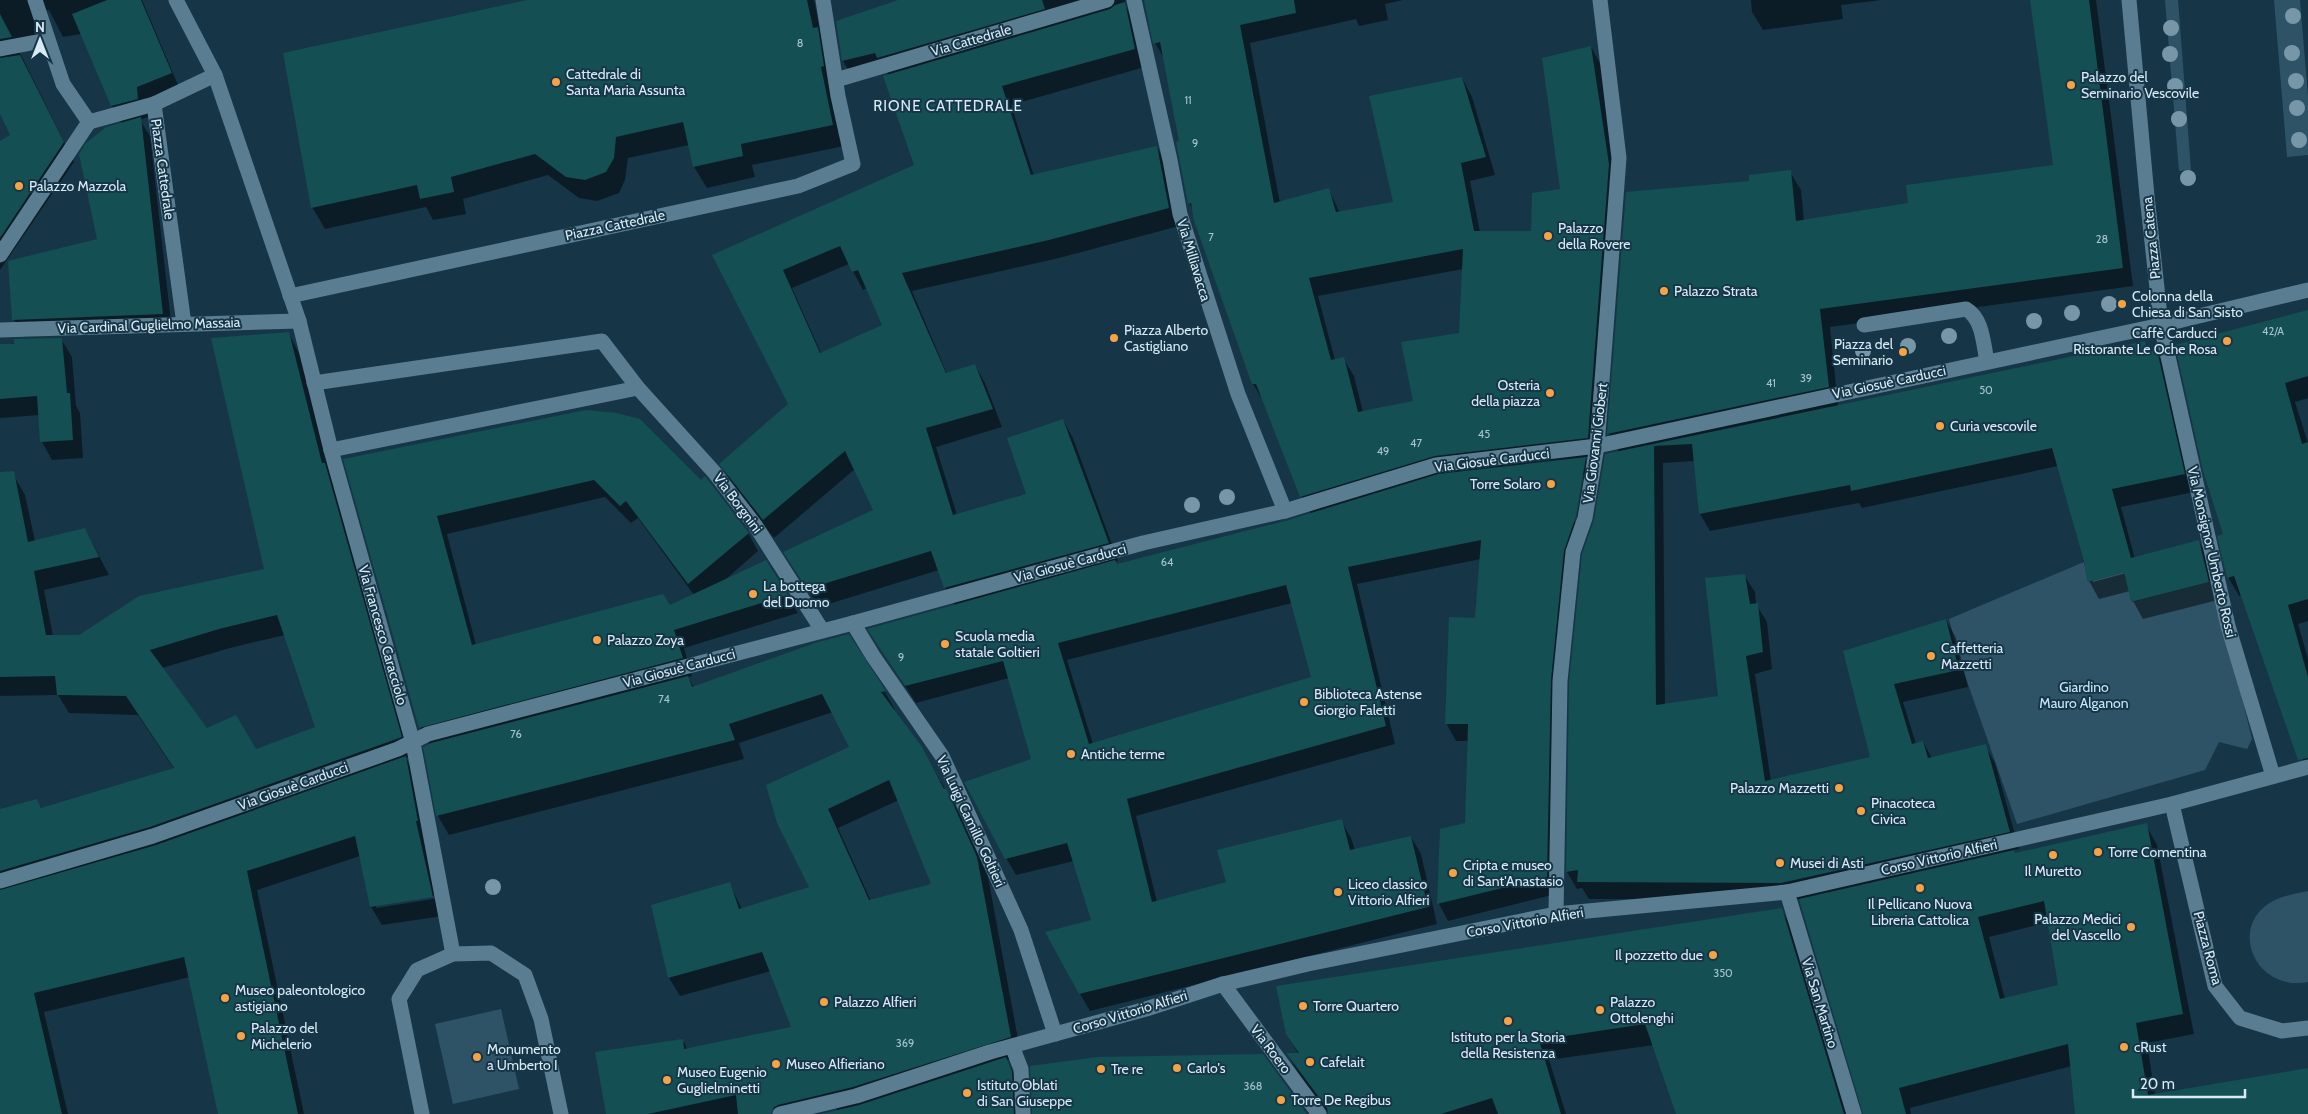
<svg xmlns="http://www.w3.org/2000/svg" width="2308" height="1114" font-family="Cabin,sans-serif">
  <style>
    .green { fill: #2e5367 }
    .shadow { fill: #0007; fill-rule: evenodd }
    .building { fill: #134f53; fill-rule: evenodd }
    .lines { fill: none; stroke-linecap: round; stroke-linejoin: round }
    .minor { stroke: #5b7d91; stroke-width: 15 }
    .tree { fill: #7797a9 }
    .poi-dot { fill: #f5a345; stroke: #163648; stroke-width: 2 }
    .labels { text-anchor: middle; stroke-width: 4; stroke-linejoin: round; paint-order: stroke }
    .number-label { font-size: 11px; fill: #a7c3cd }
    .street-label { font-size: 14px; fill: #d8eaf6; stroke: #163648 }
    .poi-label { font-size: 14px; fill: #d8eaf6; stroke: #163648; text-anchor: start }
    .park-label { font-size: 14px; fill: #c7e6f9; stroke: #163648 }
    .neighbourhood-label { font-size: 15px; letter-spacing: 1px; fill: #d8eaf6; stroke: #163648 }
  </style>
  <rect width="100%" height="100%" fill="#163648"/>
  <g class="green">
    <polygon points="2165,0 2178,0 2191,170 2179,171"/>
    <polygon points="2274,0 2300,0 2308,97 2308,155 2287,157"/>
    <polygon points="2084,562 2088,582 2124,572 2132,602 2213,581 2252,739 2247,749 2219,742 2205,770 2017,824 1961,664 1949,619"/>
    <path d="M2308,891v91c-51,10 -79,-51 -40,-78 11,-8 27,-10 40,-13z"/>
    <polygon points="501,1009 519,1089 453,1104 435,1024"/>
  </g>
  <g class="shadow">
    <polygon points="0,0 142,0 181,92 147,105 148,117 140,120 150,136 172,331 24,337 14,320 98,239 122,124 112,106 81,34 63,37 49,10 39,12 42,41 16,45 74,162 0,270 0,142 11,136 0,111"/>
    <polygon points="533,0 814,0 844,146 752,165 755,177 707,188 694,167 689,145 628,158 625,180 619,193 597,201 579,198 548,175 463,199 466,214 433,220 426,207 325,229 312,207"/>
    <path d="M902,0h223l1,7 9,14 10,46 -134,38 23,71 123,-29 10,19 12,60 -120,32 -147,33 35,83 28,-9 10,18 17,44 -66,20 21,68 70,-20 36,-75 10,18 45,123 -3,1 2,3 194,-51 -10,-18 -37,-94 -11,-18 -59,-172 -5,-9 -8,-61 -15,-80 -11,-19 -10,-43h258l-18,4 3,16 -29,6 -3,-7 -106,24 30,160 49,-13 11,23 54,-10 68,-125 10,19 23,78 -25,6 10,51h52l30,-42 29,-143 10,18 18,118 -21,273 -14,1 11,18 -22,94 -17,325 -108,27 -9,-17 3,-74 24,-6 2,-83h-12l-10,-18 30,-104 5,-60 -124,25 38,160 -259,72 21,86 70,-19 114,-63 10,18 4,12 56,-13 10,17 16,70 -347,87 -10,-17 12,-73 -18,-60 -58,14 -10,-17 27,-98 -24,-82 -93,25 -37,-57 76,-40 -10,-18 -6,-18 -120,37 -24,-37 79,-59 -19,-42 -81,69 -43,-56 -10,-18 68,-59 -75,-149 202,-90 -27,-90 -3,-5 -32,8 -11,-18 -6,-40zM849,264l14,26 4,-2 17,38 -63,27 -29,-65zM1463,269l-2,65 -46,68 -52,10 -9,-36 -11,-18 -8,2 -17,-64zM1581,475h3l-8,47h-2zM1292,603l20,75 -219,66 -26,-84z"/>
    <polygon points="1751,0 1882,0 1841,5 1843,19 1763,30 1752,12"/>
    <path d="M2032,0h64l37,286 -303,41 8,79 306,-63 6,10 6,-2 10,17 28,124 -73,15 14,52 64,-17 10,17 9,41 -75,19 -10,-18 -3,-10 -31,8 -10,-18 -31,-115 -196,42 -3,-5 -149,28 -10,-17 -5,-53 -32,2 2,242 54,-8 25,-122 11,17 1,12 11,18 5,47 -17,5 16,107 100,-23 -26,-106 101,-32 10,18 12,49 -65,15 13,42 7,-2 9,16 53,-12 10,17 24,86 -6,1 3,5 130,-30 11,20 37,189 -47,9 8,52 153,-24v43h-232l-4,-48 -162,42 1,6h-47l-64,-215h-211l-7,-11 -5,1 -10,-17 4,-190 48,-230 -10,-18 18,-241 124,-10 39,-11 11,18 3,31 105,-17 145,-38zM2130,569v3l-37,10v-3zM2049,922l11,64 -55,13 -16,-62z"/>
    <polygon points="2308,313 2308,398 2295,402 2308,443 2308,621 2298,624 2308,659 2308,762 2305,763 2294,744 2242,595 2239,596 2228,577 2225,535"/>
    <path d="M289,334l10,19 31,121 5,9 76,273 -5,2 10,18 22,119 -62,10v3l63,-10 4,18 -61,9 -11,-18 -11,-51 -103,34 47,224h-85l-29,-137 -146,35 24,102h-68v-304l37,-10 5,9 132,-40 -36,-54 -69,-2 -11,-18 -58,1v-218l14,-2 11,19 10,46 50,-12 24,46 -65,15 9,46h27l186,-67zM285,635l32,93 -61,23 -50,-22 -44,-61 68,-20z"/>
    <polygon points="61,339 72,357 76,406 80,413 83,458 52,460 42,442 40,415 0,418 0,345"/>
    <path d="M586,411l162,122 10,18 -33,29 41,-18 32,51 -114,35 8,28 -4,1 6,11 154,-53 37,57 10,18 -2,1 28,37 36,61 31,68 33,178 -14,5 10,19 7,35h-192l6,-3 -9,-14 -82,17h-139l75,-73 5,9 104,-22 -21,-57 -91,25 -11,-18 60,-95 13,26 68,-22 -31,-64 72,-75 -18,-36 -94,31 5,16 -295,76 -11,-19 -13,-68 5,-3 -10,-17 -75,-268zM605,497l26,26 7,-5 56,77 -25,11 -193,39 -29,-111zM899,800l33,85 -61,16 -33,-73z"/>
    <polygon points="1781,909 1793,930 1849,1114 1678,1114 1654,1045 1549,1060 1566,1114 1329,1114 1299,1074 1288,1055 1299,1055 1287,1034"/>
  </g>
  <g class="building">
    <polygon points="107,0 141,0 172,73 137,87 138,99 111,106 72,14"/>
    <polygon points="527,0 807,0 813,28 818,27 824,66 821,67 833,125 741,144 743,156 693,167 683,122 616,137 614,158 606,172 585,180 566,177 535,154 451,177 454,192 420,199 417,185 311,208 283,53"/>
    <polygon points="898,0 1042,0 1045,9 877,58 875,53 842,61 836,21"/>
    <path d="M1144,0h150l2,13 -56,12 34,178 55,-15 7,24 57,-10 -24,-106 93,-19 24,80 -25,6 13,68h57l1,-38 28,-4 -18,-131 49,-12 18,118 -21,274 -153,18 -135,41 -44,-113h-4l-58,-163 -3,-18 -3,1 -12,-62 3,-1 -19,-99 -7,2zM1463,249l-4,84 -58,9 12,59 -55,11 -14,-55 -13,3 -22,-82z"/>
    <polygon points="2030,0 2089,0 2123,268 1820,309 1829,387 1607,434 1626,192 1749,181 1749,175 1791,170 1796,221 1908,203 1906,185 2053,165"/>
    <path d="M1125,2l10,47 -133,37 29,89 126,-29 12,62 -120,32 -147,33 44,100 29,-9 18,45 -67,19 27,87 73,-21 -19,-56 56,-19 46,124 -165,45 -13,-37 -124,38 -24,-37 90,-42 -28,-59 -82,69 -44,-56 69,-60 -76,-149 202,-90 -31,-89 227,-67 5,-4zM840,246l12,26 6,-2 24,55 -62,28 -37,-83z"/>
    <polygon points="0,14 12,37 0,39"/>
    <polygon points="20,55 64,142 0,238 0,141 10,135 0,114 0,58"/>
    <polygon points="141,117 163,314 12,320 8,261 97,239 79,154 85,144 106,127"/>
    <polygon points="2308,310 2308,376 2285,383 2302,444 2308,442 2308,599 2288,605 2308,677 2308,758 2298,760 2234,576 2227,578 2217,536 2223,534 2203,471 2175,345"/>
    <path d="M289,332l33,131h3l77,274 -252,90 -150,44v-62l37,-10 4,9 133,-40 -48,-72 -69,-1 -2,-19 -55,1v-205l14,-1 14,71 57,-14 14,29 -65,14 12,64h33l60,-39 125,-27 -53,-231zM277,615l38,112 -59,22 -20,-34 -29,13 -57,-78 69,-21z"/>
    <polygon points="62,338 67,393 70,393 73,440 40,442 37,396 0,399 0,344 14,344 14,339"/>
    <polygon points="2145,341 2148,352 2157,350 2185,474 2112,489 2131,558 2199,540 2209,582 2131,602 2124,572 2088,582 2084,562 2052,448 1851,491 1850,485 1699,514 1692,444 1654,446 1656,705 1718,696 1705,578 1745,574 1750,604 1758,603 1763,652 1746,656 1765,781 1870,757 1843,651 1946,619 1959,670 1894,684 1912,744 1923,741 1928,758 1986,744 2010,832 1781,883 1577,882 1578,870 1566,872 1569,682 1582,554 1594,520 1605,454"/>
    <polygon points="586,410 617,413 640,419 701,480 705,476 749,533 688,584 626,501 620,506 594,480 437,516 472,645 663,594 670,605 766,560 788,595 674,630 683,658 419,728 343,459"/>
    <path d="M1586,457l-10,59 -12,35 -13,129 -4,197 -110,27 3,-75 25,-6 3,-99h-23l4,-107 26,1 6,-78 -133,27 38,159 -259,73 25,103 74,-20 -9,-32 125,-31 8,31 61,-14 17,71 -349,87 -34,-62 46,-12 -24,-77 -62,16 -41,-77 67,-23 -28,-98 -98,25 -38,-57 248,-69 2,4 171,-44 150,-46zM1286,585l25,92 -222,67 -31,-101z"/>
    <path d="M849,634l37,57 -5,1 41,55 22,42 2,-1 31,69 34,180 -158,50 -75,18 -5,3 -2,6h-33l-2,-19 -88,19h-42l-11,-62 88,-13 1,10 107,-22 -29,-75 -94,26 -17,-73 79,-23 9,27 70,-22 -32,-64 -11,-38 83,-38 -27,-53 -93,30 6,16 -299,76 -13,-69 8,-4 257,-67 4,11 123,-44zM889,780l42,104 -62,16 -41,-91z"/>
    <polygon points="406,756 418,821 416,821 433,897 370,907 355,836 247,871 298,1114 218,1114 184,957 34,993 62,1114 0,1114 0,890 156,845"/>
    <path d="M2147,823l36,191 -47,9 12,72 160,-27v46h-233l-7,-70 -169,44 7,26h-43l-64,-215 215,-49 1,3zM2044,901l14,84 -58,14 -22,-82z"/>
    <polygon points="1782,908 1844,1114 1676,1114 1645,1024 1539,1040 1561,1114 1498,1114 1492,1098 1441,1114 1328,1114 1327,1108 1286,1053 1299,1053 1286,1034 1276,986"/>
    <polygon points="1263,1054 1307,1114 1032,1114 1030,1066 1097,1057"/>
    <polygon points="1006,1057 1012,1071 1014,1114 821,1114 859,1105"/>
  </g>
  <g class="lines">
    <g class="minor">
      <polyline points="35,0 63,84 89,122 154,104"/>
      <polyline points="176,0 215,75 299,321 331,450 413,743 453,954"/>
      <polyline points="1134,0 1170,160 1180,214 1238,394 1285,511"/>
      <polyline points="2129,0 2147,196 2161,325 2228,626 2273,776"/>
      <polyline points="0,49 47,40"/>
      <polyline points="836,80 1107,0"/>
      <polyline points="0,255 89,122"/>
      <polyline points="290,296 798,186 853,164 838,96 823,0"/>
      <polyline points="184,324 154,104 215,75"/>
      <path d="M1864,325l102,-16c17,10 17,34 21,52"/>
      <polyline points="0,330 299,321"/>
      <polyline points="314,383 602,341 638,388 331,450"/>
      <polyline points="638,388 714,472 755,525 822,630"/>
      <polyline points="853,623 873,656 942,756 1021,930 1055,1034"/>
      <polyline points="2172,804 2215,986 2240,1018 2282,1031 2308,1028"/>
      <polyline points="0,881 153,836 398,749 428,734 853,623 1143,543 1285,511 1436,465 1597,446 2161,325 2308,290"/>
      <polyline points="1787,892 1854,1114"/>
      <polyline points="1556,914 1560,681 1573,552 1585,518 1597,446 1619,158 1600,0"/>
      <polyline points="1223,984 1319,1114"/>
      <polyline points="1012,1046 1021,1069 1023,1114"/>
      <polyline points="422,1114 399,999 417,970 453,954 491,953 525,975 541,1019 561,1114"/>
      <polyline points="780,1114 856,1096 990,1052 1146,1009 1223,984 1308,964 1556,914 1787,892 2172,804 2308,767"/>
    </g>
  </g>
  <g class="tree">
    <circle cx="2293" cy="16" r="8"/>
    <circle cx="2171" cy="28" r="8"/>
    <circle cx="2292" cy="53" r="8"/>
    <circle cx="2170" cy="54" r="8"/>
    <circle cx="2296" cy="81" r="8"/>
    <circle cx="2175" cy="86" r="8"/>
    <circle cx="2297" cy="108" r="8"/>
    <circle cx="2179" cy="119" r="8"/>
    <circle cx="2299" cy="140" r="8"/>
    <circle cx="2188" cy="178" r="8"/>
    <circle cx="2109" cy="304" r="8"/>
    <circle cx="2072" cy="313" r="8"/>
    <circle cx="2034" cy="321" r="8"/>
    <circle cx="1949" cy="336" r="8"/>
    <circle cx="1908" cy="346" r="8"/>
    <circle cx="1863" cy="351" r="8"/>
    <circle cx="1227" cy="497" r="8"/>
    <circle cx="1192" cy="505" r="8"/>
    <circle cx="493" cy="887" r="8"/>
  </g>
  <g class="poi-dot">
    <circle cx="556" cy="82" r="5"/>
    <circle cx="2071" cy="85" r="5"/>
    <circle cx="19" cy="186" r="5"/>
    <circle cx="1548" cy="236" r="5"/>
    <circle cx="1664" cy="291" r="5"/>
    <circle cx="2122" cy="304" r="5"/>
    <circle cx="1114" cy="338" r="5"/>
    <circle cx="2227" cy="341" r="5"/>
    <circle cx="1903" cy="352" r="5"/>
    <circle cx="1550" cy="393" r="5"/>
    <circle cx="1940" cy="426" r="5"/>
    <circle cx="1551" cy="484" r="5"/>
    <circle cx="753" cy="594" r="5"/>
    <circle cx="597" cy="640" r="5"/>
    <circle cx="945" cy="644" r="5"/>
    <circle cx="1931" cy="656" r="5"/>
    <circle cx="1304" cy="702" r="5"/>
    <circle cx="1071" cy="754" r="5"/>
    <circle cx="1839" cy="788" r="5"/>
    <circle cx="1861" cy="811" r="5"/>
    <circle cx="2098" cy="852" r="5"/>
    <circle cx="2053" cy="855" r="5"/>
    <circle cx="1780" cy="863" r="5"/>
    <circle cx="1453" cy="873" r="5"/>
    <circle cx="1920" cy="888" r="5"/>
    <circle cx="1338" cy="892" r="5"/>
    <circle cx="2131" cy="927" r="5"/>
    <circle cx="1713" cy="955" r="5"/>
    <circle cx="225" cy="998" r="5"/>
    <circle cx="824" cy="1002" r="5"/>
    <circle cx="1303" cy="1006" r="5"/>
    <circle cx="1600" cy="1010" r="5"/>
    <circle cx="1508" cy="1021" r="5"/>
    <circle cx="241" cy="1036" r="5"/>
    <circle cx="2124" cy="1047" r="5"/>
    <circle cx="477" cy="1057" r="5"/>
    <circle cx="1310" cy="1062" r="5"/>
    <circle cx="776" cy="1064" r="5"/>
    <circle cx="1177" cy="1068" r="5"/>
    <circle cx="1101" cy="1069" r="5"/>
    <circle cx="667" cy="1080" r="5"/>
    <circle cx="967" cy="1093" r="5"/>
    <circle cx="1281" cy="1100" r="5"/>
  </g>
  <g class="labels">
    <g class="number-label">
      <text x="800" y="47">8</text>
      <text x="1188" y="104">11</text>
      <text x="1195" y="147">9</text>
      <text x="1211" y="241">7</text>
      <text x="2102" y="243">28</text>
      <text x="2273" y="335">42/A</text>
      <text x="1806" y="382">39</text>
      <text x="1771" y="387">41</text>
      <text x="1986" y="394">50</text>
      <text x="1484" y="438">45</text>
      <text x="1416" y="447">47</text>
      <text x="1383" y="455">49</text>
      <text x="1167" y="566">64</text>
      <text x="901" y="661">9</text>
      <text x="664" y="703">74</text>
      <text x="516" y="738">76</text>
      <text x="1723" y="977">350</text>
      <text x="905" y="1047">369</text>
      <text x="1253" y="1090">368</text>
    </g>
    <g class="street-label">
      <text transform="translate(971 40) rotate(-16)" y="5">Via Cattedrale</text>
      <text transform="translate(163 169) rotate(82)" y="5">Piazza Cattedrale</text>
      <text transform="translate(615 225) rotate(-12)" y="5">Piazza Cattedrale</text>
      <text transform="translate(2151 238) rotate(-96)" y="5">Piazza Catena</text>
      <text transform="translate(1194 260) rotate(73)" y="5">Via Milliavacca</text>
      <text transform="translate(149 325) rotate(-2)" y="5">Via Cardinal Guglielmo Massaia</text>
      <text transform="translate(1889 382) rotate(-12)" y="5">Via Giosuè Carducci</text>
      <text transform="translate(1595 443) rotate(-83)" y="5">Via Giovanni Giobert</text>
      <text transform="translate(1492 460) rotate(-7)" y="5">Via Giosuè Carducci</text>
      <text transform="translate(738 503) rotate(53)" y="5">Via Borgnini</text>
      <text transform="translate(2212 552) rotate(77)" y="5">Via Monsignor Umberto Rossi</text>
      <text transform="translate(1070 563) rotate(-15)" y="5">Via Giosuè Carducci</text>
      <text transform="translate(383 635) rotate(74)" y="5">Via Francesco Caracciolo</text>
      <text transform="translate(679 668) rotate(-15)" y="5">Via Giosuè Carducci</text>
      <text transform="translate(293 786) rotate(-20)" y="5">Via Giosuè Carducci</text>
      <text transform="translate(971 821) rotate(65)" y="5">Via Luigi Camillo Goltieri</text>
      <text transform="translate(1939 857) rotate(-13)" y="5">Corso Vittorio Alfieri</text>
      <text transform="translate(1525 922) rotate(-10)" y="5">Corso Vittorio Alfieri</text>
      <text transform="translate(2208 948) rotate(75)" y="5">Piazza Roma</text>
      <text transform="translate(1820 1003) rotate(73)" y="5">Via San Martino</text>
      <text transform="translate(1130 1012) rotate(-17)" y="5">Corso Vittorio Alfieri</text>
      <text transform="translate(1271 1049) rotate(53)" y="5">Via Roero</text>
    </g>
    <g class="poi-label">
      <text x="566" y="79">Cattedrale di<tspan x="566" dy="16">Santa Maria Assunta</tspan></text>
      <text x="2081" y="82">Palazzo del<tspan x="2081" dy="16">Seminario Vescovile</tspan></text>
      <text x="29" y="191">Palazzo Mazzola</text>
      <text x="1558" y="233">Palazzo<tspan x="1558" dy="16">della Rovere</tspan></text>
      <text x="1674" y="296">Palazzo Strata</text>
      <text x="2132" y="301">Colonna della<tspan x="2132" dy="16">Chiesa di San Sisto</tspan></text>
      <text x="1124" y="335">Piazza Alberto<tspan x="1124" dy="16">Castigliano</tspan></text>
      <text x="2217" y="338" text-anchor="end">Caffè Carducci<tspan x="2217" dy="16">Ristorante Le Oche Rosa</tspan></text>
      <text x="1893" y="349" text-anchor="end">Piazza del<tspan x="1893" dy="16">Seminario</tspan></text>
      <text x="1540" y="390" text-anchor="end">Osteria<tspan x="1540" dy="16">della piazza</tspan></text>
      <text x="1950" y="431">Curia vescovile</text>
      <text x="1541" y="489" text-anchor="end">Torre Solaro</text>
      <text x="763" y="591">La bottega<tspan x="763" dy="16">del Duomo</tspan></text>
      <text x="955" y="641">Scuola media<tspan x="955" dy="16">statale Goltieri</tspan></text>
      <text x="607" y="645">Palazzo Zoya</text>
      <text x="1941" y="653">Caffetteria<tspan x="1941" dy="16">Mazzetti</tspan></text>
      <text x="1314" y="699">Biblioteca Astense<tspan x="1314" dy="16">Giorgio Faletti</tspan></text>
      <text x="1081" y="759">Antiche terme</text>
      <text x="1829" y="793" text-anchor="end">Palazzo Mazzetti</text>
      <text x="1871" y="808">Pinacoteca<tspan x="1871" dy="16">Civica</tspan></text>
      <text x="2108" y="857">Torre Comentina</text>
      <text x="1790" y="868">Musei di Asti</text>
      <text x="1463" y="870">Cripta e museo<tspan x="1463" dy="16">di Sant'Anastasio</tspan></text>
      <text x="2053" y="876" text-anchor="middle">Il Muretto</text>
      <text x="1348" y="889">Liceo classico<tspan x="1348" dy="16">Vittorio Alfieri</tspan></text>
      <text x="1920" y="909" text-anchor="middle">Il Pellicano Nuova<tspan x="1920" dy="16">Libreria Cattolica</tspan></text>
      <text x="2121" y="924" text-anchor="end">Palazzo Medici<tspan x="2121" dy="16">del Vascello</tspan></text>
      <text x="1703" y="960" text-anchor="end">Il pozzetto due</text>
      <text x="235" y="995">Museo paleontologico<tspan x="235" dy="16">astigiano</tspan></text>
      <text x="834" y="1007">Palazzo Alfieri</text>
      <text x="1610" y="1007">Palazzo<tspan x="1610" dy="16">Ottolenghi</tspan></text>
      <text x="1313" y="1011">Torre Quartero</text>
      <text x="251" y="1033">Palazzo del<tspan x="251" dy="16">Michelerio</tspan></text>
      <text x="1508" y="1042" text-anchor="middle">Istituto per la Storia<tspan x="1508" dy="16">della Resistenza</tspan></text>
      <text x="2134" y="1052">cRust</text>
      <text x="487" y="1054">Monumento<tspan x="487" dy="16">a Umberto I</tspan></text>
      <text x="1320" y="1067">Cafelait</text>
      <text x="786" y="1069">Museo Alfieriano</text>
      <text x="1187" y="1073">Carlo's</text>
      <text x="1111" y="1074">Tre re</text>
      <text x="677" y="1077">Museo Eugenio<tspan x="677" dy="16">Guglielminetti</tspan></text>
      <text x="977" y="1090">Istituto Oblati<tspan x="977" dy="16">di San Giuseppe</tspan></text>
      <text x="1291" y="1105">Torre De Regibus</text>
    </g>
    <g class="park-label">
      <text x="2084" y="692">Giardino<tspan x="2084" dy="16">Mauro Alganon</tspan></text>
    </g>
    <g class="neighbourhood-label">
      <text x="948" y="111">RIONE CATTEDRALE</text>
    </g>
  </g>
  <g transform="translate(40 40)" stroke="#163648" stroke-width="4" paint-order="stroke">
  <path d="M0-4L9 19L0 12L-9 19Z" fill="#d8eaf6"/>
  <text y="-8" font-size="14" font-weight="bold" text-anchor="middle" fill="#d8eaf6">N</text>
  </g>
  <path d="M2133 1089v8h112v-8" fill="none" stroke="#d8eaf6" stroke-width="2.5"/>
  <text x="2140" y="1089" font-size="15" fill="#d8eaf6" stroke="#163648" stroke-width="4" paint-order="stroke">20 m</text>
</svg>
